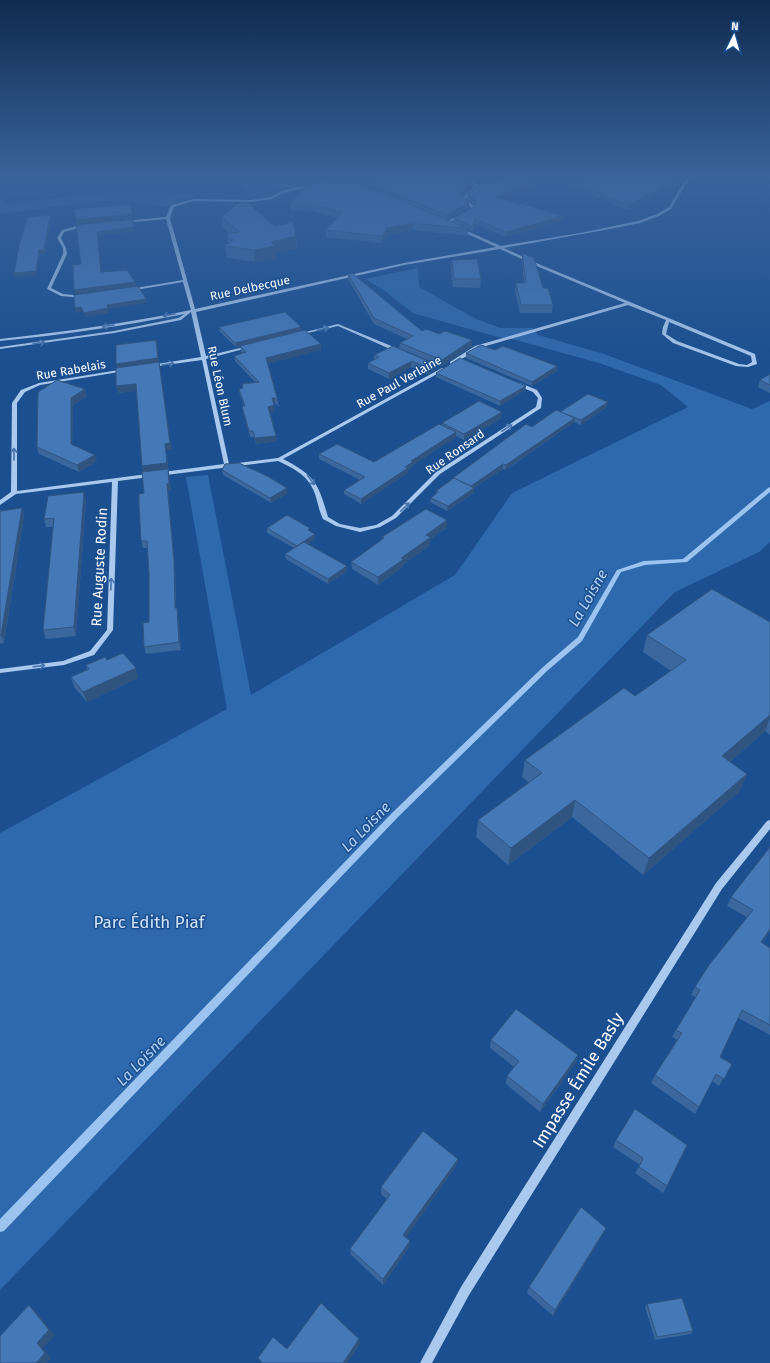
<svg xmlns="http://www.w3.org/2000/svg" width="770" height="1363" font-family="'Fira Sans',sans-serif">
  <style>
    .green { fill: #2e69ad }
    .lines { fill: none; stroke-linecap: round; stroke-linejoin: round }
    .stream { fill: #9cc4f0; fill-rule: evenodd }
    .minor { fill: #a9c9ee; fill-rule: evenodd }
    .wall { fill: #3a679d }
    .shaded-wall { fill: #305480 }
    .building { fill: #4478b7; stroke: #305480 }
    .oneway { stroke: #4674ac }
    .labels { text-anchor: middle; stroke-width: 3; stroke-linejoin: round; paint-order: stroke }
    .far-street-label { font-size: 12px; fill: #fff; stroke: #1b4f8f }
    .street-label { font-size: 14px; fill: #fff; stroke: #1b4f8f }
    .water-label { font-size: 15px; font-style: italic; fill: #b5d3f5; stroke: #1b4f8f }
    .near-park-label { font-size: 17px; fill: #cfe3fa; stroke: #1b4f8f }
    .near-street-label { font-size: 17px; fill: #fff; stroke: #1b4f8f }
  </style>
  <rect width="100%" height="100%" fill="#1b4f8f"/>
  <g class="green">
    <polygon points="231,174 327,174 275,191 249,195 245,188"/>
    <polygon points="124,193 197,194 197,196 176,201 165,207 138,202 113,201 83,203 0,214 0,199 5,204 92,194"/>
    <polygon points="418,268 419,287 476,319 501,328 532,328 538,335 604,354 752,409 770,401 770,542 759,552 675,592 0,1290 0,833 227,709 186,477 208,475 251,695 455,575 512,493 688,407 661,385 599,363 516,340 494,336 413,313 382,289 365,279"/>
  </g>
  <g class="lines">
    <polygon class="stream" points="770,487 770,492 687,562 645,565 621,572 582,641 547,671 398,817 4,1231 0,1232 0,1219 392,813 543,667 578,637 617,570 644,561 683,559 768,488"/>
    <g class="minor">
      <path d="M458,174c9,0 14,6 21,12l-14,13 10,8 -4,5 -24,12h-1v-2l23,-12 2,-3 -10,-8 14,-13 -10,-8z"/>
      <path d="M689,174h3l-21,35 -12,7 -19,7 -30,6 -106,19 37,17 214,89 2,10 -9,3 -12,-1 -63,-23 -11,-9 1,-7 3,-7 -38,-15 -149,43 -25,16h-4v-2l25,-16 150,-43 -86,-36 -39,-18 -96,16 -208,47 10,44 43,-10 2,1 -45,12 23,105 49,-6 164,-90 4,1 -163,90c33,17 35,24 45,58l12,7 20,4 16,-3 16,-9 44,-44 100,-65 2,-9 -5,-6 -17,-7v-2h4l17,7 5,8 -1,10 -101,66 -44,44 -16,9 -20,5 -24,-6 -13,-7c-4,-8 -5,-16 -8,-25 -6,-18 -20,-25 -37,-33l-160,20 -5,149 -19,25 -30,10 -64,8v-4l63,-8 27,-10 17,-21 5,-148 -96,12 -16,11v-5l11,-8 1,-89 9,-13 18,-7 86,-14 2,1 -2,1 -85,14 -15,7 -8,11v88l207,-27 -22,-104 -51,7 -2,-1 2,-1 50,-8 -10,-45 -10,8 -67,13 -114,16v-2l114,-16 64,-13 7,-4c-62,12 -123,21 -185,27v-2c64,-7 127,-16 191,-29l-8,-28 -54,9 -1,-1 2,-1 53,-9 -17,-61 -42,4 -2,-1 1,-1 43,-4 5,-12 23,-6 57,1 20,-3 10,-6 43,-10v2l-41,10 -11,6 -21,3 -57,-1 -20,6 -4,11 25,91 209,-46 92,-16 -37,-17v-2h1l41,18 79,-13 58,-12 19,-7 12,-7zM669,322l82,34 1,6 -5,3 -8,-1 -62,-23 -11,-7z"/>
      <polygon points="85,224 87,225 86,226 64,232 61,238 66,248 67,254 51,288 63,294 84,296 86,297 84,298 61,296 47,289 63,254 63,248 57,238 62,230"/>
      <polygon points="338,324 401,350 401,351 397,352 338,326 299,335 297,334"/>
      <polygon points="770,820 770,829 722,889 469,1295 432,1363 420,1363 461,1287 716,883 767,821"/>
    </g>
  </g>
  <g class="wall">
    <polygon points="339,174 381,174 358,182 355,182 364,186 364,181 473,181 473,186 462,196 469,202 469,207 447,220 453,222 454,218 472,208 475,205 467,199 468,194 496,181 515,174 688,174 682,182 627,210 554,179 503,199 563,216 562,221 506,237 475,224 473,232 468,230 468,236 412,230 387,235 382,243 326,237 326,230 337,218 310,210 291,211 290,204 339,178"/>
    <polygon points="466,174 513,174 494,181 478,183"/>
    <polygon points="692,174 725,174 723,178 719,177 713,184 690,180"/>
    <polygon points="755,174 770,174 770,178"/>
    <polygon points="222,217 274,226 296,236 297,248 276,253 276,258 255,262 227,258 225,246 228,244 227,234 230,234 223,228"/>
    <polygon points="522,253 553,305 552,313 520,313 515,291 516,283 524,283 522,261"/>
    <polygon points="452,260 481,279 480,288 453,287 451,268"/>
    <polygon points="348,274 422,331 472,340 472,346 442,366 399,348 400,343 407,339 374,324 348,279"/>
    <polygon points="219,327 301,331 321,344 321,350 268,363 278,401 279,407 275,403 274,403 275,411 270,412 276,436 277,441 256,444 254,437 250,437 243,412 242,406 244,406 240,395 239,389 242,389 242,384 255,382 235,361 234,356 242,353 241,352 240,346 278,337 236,347 220,332"/>
    <polygon points="116,345 172,450 166,450 171,490 168,491 175,568 176,608 178,615 181,650 146,654 144,647 149,622 149,573 147,548 143,548 141,541 144,493 143,472 136,391 118,393 116,386 117,368"/>
    <polygon points="393,346 435,370 428,374 411,367 389,379 368,369 368,363 374,360 374,355"/>
    <polygon points="495,350 557,366 557,371 532,386 466,358 466,353"/>
    <polygon points="436,373 526,386 525,390 500,406 436,377"/>
    <polygon points="770,374 770,393 758,387 760,380"/>
    <polygon points="38,392 87,396 73,405 72,445 97,461 79,472 39,454 37,447"/>
    <polygon points="607,407 581,425 574,422 516,463 505,470 503,469 474,488 474,493 447,511 430,502 431,498 436,494 436,491 453,479 453,478 532,427 560,412"/>
    <polygon points="501,418 464,440 456,436 413,465 412,467 408,469 408,473 361,504 344,494 344,490 360,480 319,459 319,454 374,462 442,425 442,423"/>
    <polygon points="222,470 288,493 271,503 223,475"/>
    <polygon points="86,500 76,636 46,639 43,630 53,527 46,527 44,519"/>
    <polygon points="22,508 24,517 4,643 0,644 0,511"/>
    <polygon points="447,520 447,528 430,539 430,545 404,564 403,567 378,585 352,569 351,562 382,540 382,537"/>
    <polygon points="267,528 310,532 315,534 315,539 308,544 347,571 328,584 286,559 285,554 294,548 267,533"/>
    <polygon points="770,622 770,735 765,731 730,762 740,791 643,875 572,817 508,865 476,837 478,820 529,783 522,777 525,760 635,696 671,671 643,652 647,635"/>
    <polygon points="107,660 138,678 87,702 74,687 71,677 87,670 86,665"/>
    <polygon points="770,847 770,930 762,943 770,948 770,1035 738,1018 720,1057 732,1064 719,1086 712,1081 695,1114 651,1083 655,1075 677,1040 672,1037 676,1030 696,997 691,995 695,987 747,917 727,906 731,897"/>
    <polygon points="491,1040 578,1055 575,1063 540,1112 506,1084 507,1076 514,1067 490,1048"/>
    <polygon points="635,1109 667,1186 663,1193 635,1173 640,1165 613,1147 616,1140"/>
    <polygon points="456,1166 406,1237 410,1241 409,1247 383,1285 351,1255 350,1249 387,1199 381,1194 381,1187"/>
    <polygon points="606,1228 603,1234 553,1316 527,1293 529,1287"/>
    <polygon points="647,1304 693,1331 691,1334 655,1340 645,1307"/>
  </g>
  <g class="shaded-wall">
    <polygon points="367,174 381,174 358,182 358,178"/>
    <polygon points="498,174 513,174 494,181 478,183 479,179"/>
    <polygon points="555,174 554,179 496,202 496,197"/>
    <polygon points="685,174 688,174 682,182 627,210 628,205"/>
    <polygon points="718,174 720,174 719,177 713,184 714,179"/>
    <polygon points="473,181 473,186 460,199 460,194"/>
    <polygon points="469,202 469,207 447,220 447,215"/>
    <polygon points="132,214 133,218 76,224 76,220"/>
    <polygon points="50,215 51,218 45,254 40,254 37,275 15,277 14,273 39,250"/>
    <polygon points="563,216 562,221 506,237 506,232"/>
    <polygon points="413,223 412,230 387,235 382,243 382,236 387,228"/>
    <polygon points="134,227 135,231 98,236 102,277 97,232"/>
    <polygon points="296,236 297,248 276,253 276,258 255,262 254,250 271,242"/>
    <polygon points="135,282 136,286 75,294 74,290"/>
    <polygon points="146,299 147,303 108,309 109,313 85,317 84,313 107,305"/>
    <polygon points="81,307 82,311 76,313 75,308"/>
    <polygon points="301,327 301,331 236,347 235,343"/>
    <polygon points="156,340 172,450 166,450 171,490 168,491 175,568 176,616 142,466 165,444 159,362 117,369 116,364"/>
    <polygon points="472,340 472,346 442,366 442,360"/>
    <polygon points="321,344 321,350 267,364 266,358"/>
    <polygon points="412,361 411,367 389,379 389,373"/>
    <polygon points="435,364 435,370 428,374 428,368"/>
    <polygon points="557,366 557,371 532,386 532,382"/>
    <polygon points="136,384 137,391 118,393 116,386"/>
    <polygon points="526,386 525,390 500,406 500,401"/>
    <polygon points="85,389 87,396 73,405 72,451 71,444 71,398"/>
    <polygon points="272,398 275,398 275,403 273,404"/>
    <polygon points="608,402 607,407 581,425 581,420"/>
    <polygon points="274,405 275,411 269,413 268,407"/>
    <polygon points="502,412 501,418 464,440 464,434"/>
    <polygon points="575,418 574,422 505,470 506,465"/>
    <polygon points="456,432 456,437 413,465 412,467 408,469 408,473 361,504 361,499 405,467 411,461"/>
    <polygon points="276,436 277,441 256,444 255,438"/>
    <polygon points="95,455 97,461 79,472 77,465"/>
    <polygon points="503,464 503,469 474,488 474,493 447,511 448,506 471,486"/>
    <polygon points="287,488 288,493 271,503 270,498"/>
    <polygon points="84,492 86,500 76,636 74,627"/>
    <polygon points="22,508 24,517 4,643 1,635"/>
    <polygon points="447,520 447,528 430,539 430,545 404,564 403,567 378,585 378,577 401,558 426,535"/>
    <polygon points="315,534 315,539 298,551 297,546"/>
    <polygon points="347,566 347,571 328,584 328,579"/>
    <polygon points="177,608 178,615 181,650 179,642"/>
    <polygon points="136,668 138,678 87,702 83,692"/>
    <polygon points="770,715 770,718 765,731 716,774 722,756"/>
    <polygon points="747,774 740,791 643,875 649,858"/>
    <polygon points="575,800 572,817 508,865 511,848"/>
    <polygon points="770,929 770,930 757,951 761,942"/>
    <polygon points="578,1055 575,1063 540,1112 543,1104"/>
    <polygon points="458,1159 456,1166 403,1242 403,1235"/>
    <polygon points="606,1228 603,1234 553,1316 555,1310"/>
    <polygon points="410,1241 409,1247 383,1285 383,1279"/>
    <polygon points="29,1305 35,1311 55,1335 43,1348 51,1358 47,1363 36,1363 37,1343"/>
    <polygon points="359,1339 360,1344 347,1363 343,1363"/>
  </g>
  <g class="building">
    <polygon points="341,174 367,174 358,178"/>
    <polygon points="383,174 463,174 473,181 460,194 469,202 447,215 364,181"/>
    <polygon points="473,174 498,174 479,179"/>
    <polygon points="515,174 685,174 683,178 628,205 555,174 496,197 563,216 506,232 475,219 473,227 454,218 472,208 476,203 476,201 468,194 479,184 496,181"/>
    <polygon points="692,174 718,174 714,179 691,176"/>
    <polygon points="325,178 346,178 469,229 413,223 387,228 382,236 326,230 342,212 310,204 290,204 305,187"/>
    <polygon points="247,202 274,226 293,222 296,236 271,242 275,246 254,250 225,246 233,240 227,234 240,232 222,217 237,204"/>
    <polygon points="130,204 132,214 76,220 74,209"/>
    <polygon points="50,215 44,250 39,250 36,271 14,273 20,241 21,240 27,217"/>
    <polygon points="133,219 134,227 97,232 101,272 127,270 135,282 74,290 73,265 81,264 76,225"/>
    <polygon points="522,253 534,258 543,288 548,288 553,305 521,305 516,283 526,283"/>
    <polygon points="477,259 481,279 454,279 452,260"/>
    <polygon points="352,273 422,331 426,329 439,334 445,331 472,340 442,360 400,343 413,336 374,318 348,274"/>
    <polygon points="138,286 146,299 107,305 108,308 84,313 81,307 75,308 74,295"/>
    <polygon points="285,312 301,327 235,343 219,327"/>
    <polygon points="305,330 321,344 266,358 278,401 275,398 272,398 274,405 268,407 276,436 255,438 253,431 249,431 242,406 245,406 239,389 243,388 242,384 259,382 234,356 246,352 240,346"/>
    <polygon points="156,340 158,358 116,364 116,345"/>
    <polygon points="481,345 495,350 503,346 557,366 532,382 466,353"/>
    <polygon points="393,346 435,364 428,368 412,361 389,373 368,363 379,357 374,355"/>
    <polygon points="460,358 526,386 500,401 436,373"/>
    <polygon points="159,362 170,443 165,444 167,463 142,466 136,384 116,386 116,368"/>
    <polygon points="770,374 770,385 760,380"/>
    <polygon points="57,380 85,389 71,398 71,444 95,455 77,465 37,447 38,392"/>
    <polygon points="588,394 608,402 581,420 560,412"/>
    <polygon points="479,401 502,412 464,434 442,423"/>
    <polygon points="556,410 575,418 516,458 506,465 503,464 471,486 453,478 526,424 532,427"/>
    <polygon points="439,424 456,432 411,461 413,462 405,467 408,468 361,499 344,490 365,477 319,454 337,444 374,462"/>
    <polygon points="239,463 267,476 287,488 270,498 222,470 225,464"/>
    <polygon points="168,469 169,483 167,484 174,561 175,608 177,608 179,642 144,647 143,623 149,622 149,573 147,541 141,541 139,504 139,494 144,493 142,472"/>
    <polygon points="454,478 474,488 448,506 431,498 438,492 436,491"/>
    <polygon points="84,492 74,627 43,630 54,518 44,519 48,496"/>
    <polygon points="22,508 1,635 0,635 0,511"/>
    <polygon points="426,509 447,520 426,535 431,537 401,558 404,559 378,577 351,562 384,538 382,537"/>
    <polygon points="287,515 310,528 308,530 315,534 297,546 267,528"/>
    <polygon points="304,542 347,566 328,579 285,554"/>
    <polygon points="712,589 770,622 770,715 722,756 747,774 649,858 575,800 511,848 478,820 542,773 525,760 624,688 635,696 686,660 647,635"/>
    <polygon points="123,653 136,668 83,692 71,677 89,669 86,665 105,657 107,660"/>
    <polygon points="770,847 770,929 761,942 770,948 770,1025 742,1010 720,1057 732,1064 724,1079 716,1074 699,1107 655,1075 682,1033 676,1030 700,990 695,987 709,965 753,910 731,897"/>
    <polygon points="516,1009 578,1055 543,1104 507,1076 519,1061 491,1040"/>
    <polygon points="635,1109 687,1145 667,1186 639,1167 643,1158 616,1140"/>
    <polygon points="423,1131 458,1159 403,1235 410,1241 383,1279 350,1249 390,1195 381,1187"/>
    <polygon points="581,1207 606,1228 555,1310 529,1287"/>
    <polygon points="682,1298 693,1331 657,1337 647,1304"/>
    <polygon points="321,1303 359,1339 343,1363 262,1363 258,1358 273,1337 287,1349"/>
    <polygon points="29,1305 49,1330 37,1343 45,1353 36,1363 0,1363 0,1336"/>
  </g>
  <defs><path id="oneway-shaft" d="M-6 0H5M1.5-3L5.5 0L1.5 3" fill="none" stroke-width="1.6" stroke-linecap="round" stroke-linejoin="round"/></defs>
  <g class="oneway">
    <use href="#oneway-shaft" transform="translate(169 315) rotate(170)"/>
    <use href="#oneway-shaft" transform="translate(108 326) rotate(171)"/>
    <use href="#oneway-shaft" transform="translate(323 329) rotate(-13)"/>
    <use href="#oneway-shaft" transform="translate(39 343) rotate(-7)"/>
    <use href="#oneway-shaft" transform="translate(168 364) rotate(-9)"/>
    <use href="#oneway-shaft" transform="translate(507 428) rotate(-33)"/>
    <use href="#oneway-shaft" transform="translate(14 454) rotate(-90)"/>
    <use href="#oneway-shaft" transform="translate(311 480) rotate(53)"/>
    <use href="#oneway-shaft" transform="translate(405 507) rotate(-45)"/>
    <use href="#oneway-shaft" transform="translate(111 584) rotate(-88)"/>
    <use href="#oneway-shaft" transform="translate(39 666) rotate(-7)"/>
  </g>
  <linearGradient id="sky" x2="0" y2="1"><stop stop-color="#0f2b4f"/><stop offset="0.48" stop-color="#39639b"/><stop offset="1" stop-color="#39639b" stop-opacity="0"/></linearGradient>
  <rect width="770" height="365" fill="url(#sky)"/>
  <g class="labels">
    <g class="far-street-label">
      <text transform="translate(250 288) rotate(-12)" y="4">Rue Delbecque</text>
      <text transform="translate(71 370) rotate(-10)" y="4">Rue Rabelais</text>
      <text transform="translate(399 382) rotate(-29)" y="4">Rue Paul Verlaine</text>
      <text transform="translate(220 386) rotate(78)" y="4">Rue Léon Blum</text>
      <text transform="translate(455 452) rotate(-35)" y="4">Rue Ronsard</text>
    </g>
    <g class="street-label">
      <text transform="translate(99 567) rotate(-87)" y="5">Rue Auguste Rodin</text>
    </g>
    <g class="water-label">
      <text transform="translate(588 598) rotate(-60)" y="5">La Loisne</text>
      <text transform="translate(366 827) rotate(-46)" y="5">La Loisne</text>
      <text transform="translate(141 1061) rotate(-46)" y="5">La Loisne</text>
    </g>
    <g class="near-park-label">
      <text x="149" y="928">Parc Édith Piaf</text>
    </g>
    <g class="near-street-label">
      <text transform="translate(578 1080) rotate(-58)" y="6">Impasse Émile Basly</text>
    </g>
  </g>
  <g transform="translate(734 36) rotate(5)" stroke="#1b4f8f" stroke-width="3" paint-order="stroke">
  <path d="M0-3L7 15L0 10L-7 15Z" fill="#ffffff"/>
  <text y="-6" font-size="11" font-weight="bold" text-anchor="middle" fill="#ffffff">N</text>
  </g>
</svg>
